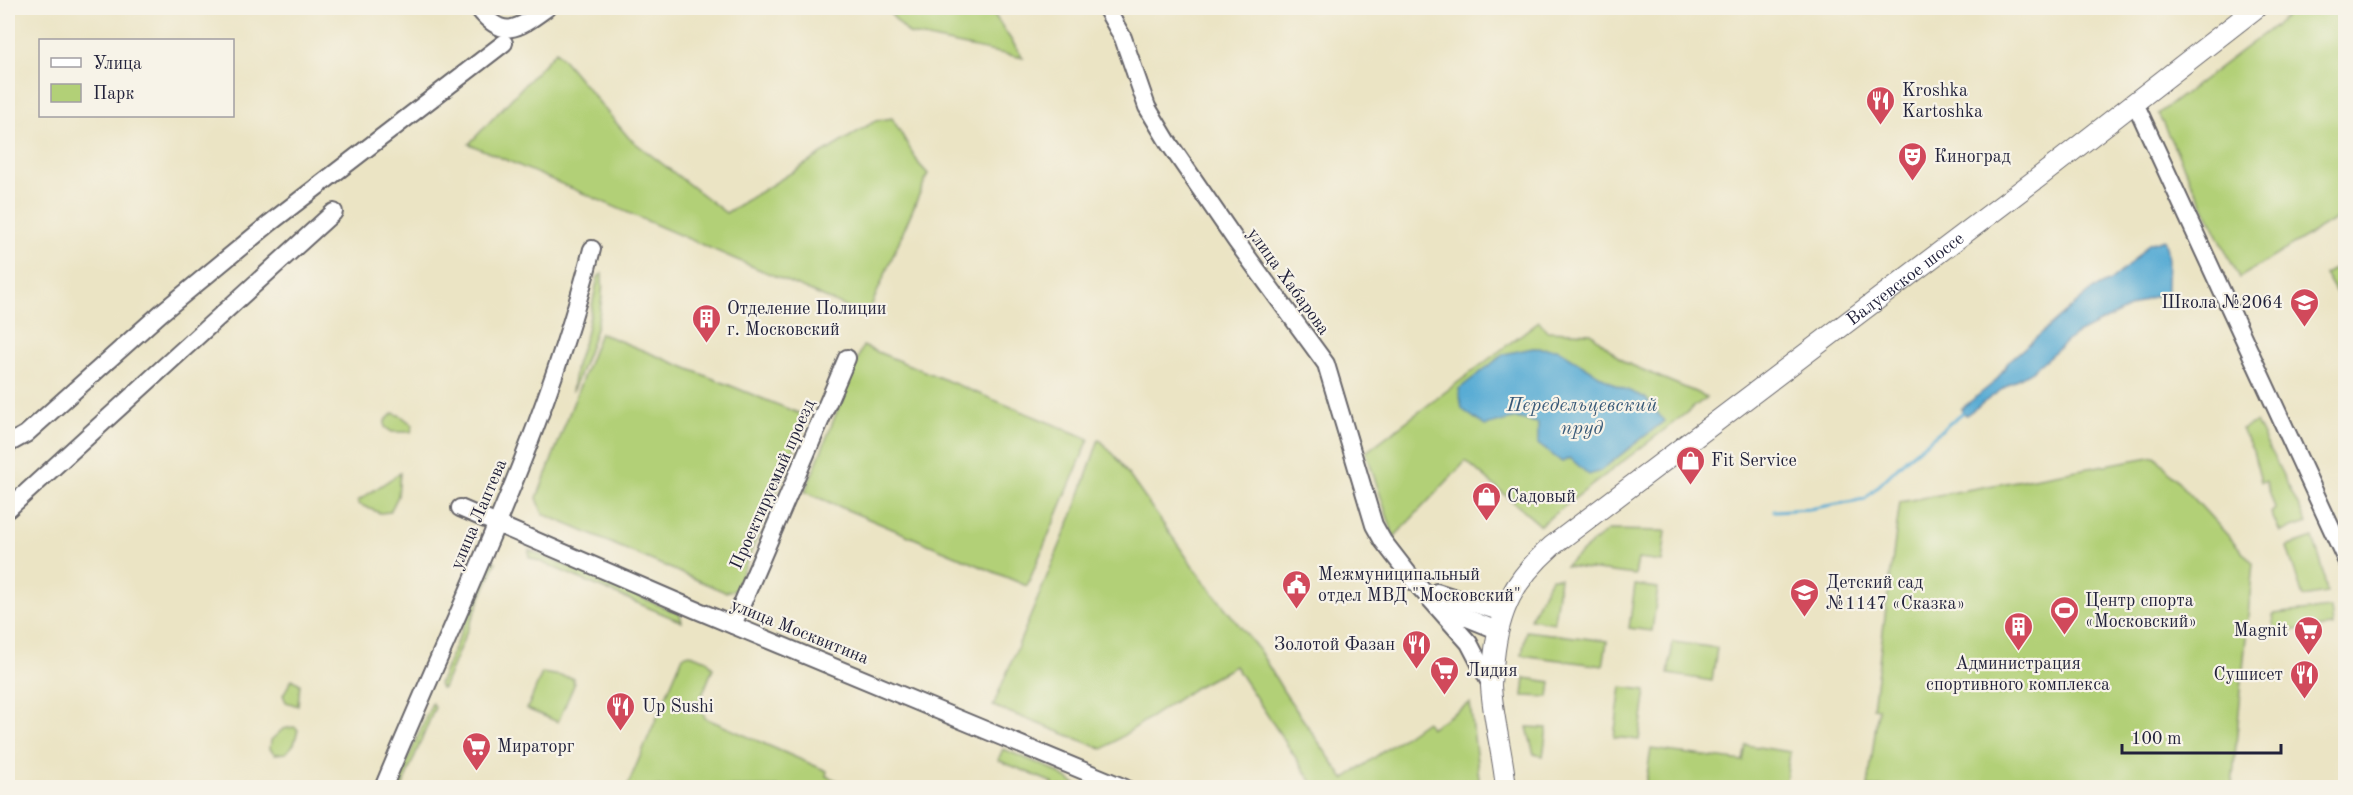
<svg xmlns="http://www.w3.org/2000/svg" width="2353" height="795" viewBox="0 0 2353 795" font-family="'Old Standard TT',serif">
<style>
.green{fill:#b2d077;stroke:#6a7959;stroke-width:1.5}
.water{fill:#58acd4;stroke:#3d6788;stroke-width:1.5}
.lines{fill:none;stroke-linecap:round;stroke-linejoin:round}
.stream{stroke:#58acd4;stroke-width:3}
.minor-casing{stroke:#68666b;stroke-width:20}
.major-casing{stroke:#68666b;stroke-width:22}
.minor{stroke:#fff;stroke-width:16}
.major{stroke:#fff;stroke-width:20}
.labels{text-anchor:middle;stroke-width:4.5;stroke-linejoin:round;paint-order:stroke}
.poi-label{font-size:18px;fill:#22223b;stroke:#f7f3e8;text-anchor:start}
.street-label{font-size:18px;fill:#22223b;stroke:#f7f3e8}
.water-label{font-size:20px;font-style:italic;fill:#385978;stroke:#f7f3e8}
</style>
<rect width="100%" height="100%" fill="#f7f3e8"/>
<filter id="ink" filterUnits="userSpaceOnUse"><feTurbulence type="fractalNoise" baseFrequency=".0167" numOctaves="2"/><feDisplacementMap in="SourceGraphic" scale="12" xChannelSelector="R" yChannelSelector="G"/><feConvolveMatrix kernelMatrix="1 2 1 2 8 2 1 2 1" color-interpolation-filters="sRGB"/></filter>
<filter id="wash" filterUnits="userSpaceOnUse"><feTurbulence type="fractalNoise" baseFrequency=".008" numOctaves="4" result="noise"/><feDisplacementMap in="SourceGraphic" scale="24" xChannelSelector="R" yChannelSelector="G"/><feGaussianBlur stdDeviation="1.35" result="paint"/><feColorMatrix in="noise" values="0 0 0 0 0 0 0 0 0 0 0 0 0 0 0 0 0 1.4 0 .05"/><feComposite in="paint" operator="in"/></filter>
<g filter="url(#wash)">
<rect width="100%" height="100%" fill="#ebe4c4"/>
<g class="green">
<path d="M885,8H990L1023,58L909,34Z"/>
<path d="M2298,8H2345V213L2239,278L2158,114Z"/>
<path d="M556,51L629,138L726,213L875,121L892,118L919,164L928,174L867,316L469,144Z"/>
<path d="M2345,262V307L2325,274Z"/>
<path d="M602,274C606,314 587,356 572,392L576,365L586,335L598,277Z"/>
<path d="M1539,321L1547,331L1591,333L1624,362L1707,397L1540,525L1466,461L1394,537L1366,452Z"/>
<path d="M600,333L808,417L735,590L725,592L543,514L537,498Z"/>
<path d="M863,346L1089,439L1027,586L805,492Z"/>
<path d="M393,413L401,416L413,425L411,432H392L385,427V421Z"/>
<path d="M2256,422L2307,523L2280,532L2271,513L2275,509L2266,481L2261,482L2253,451L2241,429Z"/>
<path d="M1099,439L1116,457L1202,579L1259,650L1284,692L1344,779L1426,721L1430,728L1470,703L1480,787H1315L1235,666L1196,687L1103,749L993,706L1075,509Z"/>
<path d="M2155,456L2253,563L2232,787H1868L1878,709L1873,708L1900,502Z"/>
<path d="M400,473L398,496L390,512L380,513L358,504V501Z"/>
<path d="M1608,530L1666,531L1662,562L1638,559L1635,575L1565,566Z"/>
<path d="M2313,538L2322,566L2327,593L2303,597L2287,547Z"/>
<path d="M529,550L680,614L682,622L529,557Z"/>
<path d="M491,560L496,562L443,688H441L439,684Z"/>
<path d="M1551,578H1560L1554,623L1530,619Z"/>
<path d="M1635,585L1658,588L1652,631L1629,628Z"/>
<path d="M2331,608L2333,626L2275,632L2273,614Z"/>
<path d="M1526,631L1607,641L1603,666L1522,655Z"/>
<path d="M1673,642L1717,648L1712,681L1668,674Z"/>
<path d="M690,654L707,660L713,668L699,703L705,718L827,771L826,776L853,787H627L683,656Z"/>
<path d="M542,673L573,678L574,685L558,722L527,709Z"/>
<path d="M1525,678L1551,682L1549,697L1523,696Z"/>
<path d="M292,679L300,684L298,706L286,702L283,695Z"/>
<path d="M1621,687L1646,690L1639,740L1614,737Z"/>
<path d="M432,703L435,707L402,787H396Z"/>
<path d="M294,727L298,730L294,744L286,753L275,754L270,749L271,740L283,729Z"/>
<path d="M1527,727L1547,728L1543,756L1534,754Z"/>
<path d="M1746,745L1790,752L1785,787H1645L1651,749L1743,761Z"/>
<path d="M1003,749L1052,769L1080,787H1051L1053,783L998,760Z"/>
</g>
<g class="water">
<path d="M2164,239C2171,259 2166,272 2167,293L2149,298L2073,336L2032,371L2011,383L1966,415L1961,409L1996,381L2009,361L2092,290L2110,281L2128,266L2149,244Z"/>
<path d="M1533,348L1557,349L1615,385L1646,398L1664,421L1600,471L1589,475L1570,458L1562,462L1538,444V423L1516,418L1485,426L1462,409L1459,389L1504,354Z"/>
</g>
<g class="lines">
<path class="stream" d="M1774,511L1809,509L1865,499L1906,459L1966,410"/>
</g>
</g>
<g filter="url(#ink)">
<g class="lines">
<defs>
<g id="minor">
<path d="M478,8C503,41 518,29 547,8"/>
<path d="M1106,8L1123,38L1147,107L1168,142L1236,241L1326,364L1374,525L1383,541L1414,581L1469,643L1491,685"/>
<path d="M2135,103L2346,560"/>
<path d="M8,444L26,434L161,313L270,223L504,43"/>
<path d="M460,508L694,609L1125,788"/>
<path d="M8,509L334,212"/>
<path d="M1437,592L1502,613"/>
<path d="M1442,602L1455,613L1497,630"/>
<path d="M733,625L847,358"/>
<path d="M383,788C457,610 545,436 592,249"/>
</g>
<g id="major">
<path id="s1" d="M1506,788C1503,754 1493,720 1491,686C1491,677 1493,667 1494,658C1499,609 1514,580 1552,546L2039,177L2256,8"/>
</g>
</defs>
<use href="#minor" class="minor-casing"/>
<use href="#major" class="major-casing"/>
<use href="#minor" class="minor"/>
<use href="#major" class="major"/>
</g>
</g>
<defs>
<symbol id="restaurant-pin" viewBox="-11 -11 22 30"><path d="M0 17L-7.5 6A9.5 9.5 0 1 1 7.5 6Z" fill="#d1495b" stroke="#f7f3e8"/><path d="M-5-6h1v4h1v-4h1v4h1v-4h1v5L-1.5 .5V6h-2V.5L-5-1ZM5-6V6H3V1.5H1.5Q1.5-4 5-6Z" fill="#fff"/></symbol>
<symbol id="theatre-pin" viewBox="-11 -11 22 30"><path d="M0 17L-7.5 6A9.5 9.5 0 1 1 7.5 6Z" fill="#d1495b" stroke="#f7f3e8"/><path d="M-5-5.5Q0-4 5-5.5V0Q5 5 0 6Q-5 5-5 0ZM-3.3-2.5H-1v1.5H-3.3ZM1-2.5H3.3v1.5H1ZM-2.8 1Q0 5.5 2.8 1Z" fill="#fff"/></symbol>
<symbol id="school-pin" viewBox="-11 -11 22 30"><path d="M0 17L-7.5 6A9.5 9.5 0 1 1 7.5 6Z" fill="#d1495b" stroke="#f7f3e8"/><path d="M0-5L7-2L0 1L-7-2ZM-4 1L0 2.5L4 1V4Q0 6-4 4Z" fill="#fff"/></symbol>
<symbol id="building-pin" viewBox="-11 -11 22 30"><path d="M0 17L-7.5 6A9.5 9.5 0 1 1 7.5 6Z" fill="#d1495b" stroke="#f7f3e8"/><path d="M-4-6H4V6H1V3H-1V6H-4ZM-2.5-4.3h1.7v1.8h-1.7ZM.8-4.3h1.7v1.8H.8ZM-2.5-1h1.7V.8h-1.7ZM.8-1h1.7V.8H.8Z" fill="#fff"/></symbol>
<symbol id="shop-pin" viewBox="-11 -11 22 30"><path d="M0 17L-7.5 6A9.5 9.5 0 1 1 7.5 6Z" fill="#d1495b" stroke="#f7f3e8"/><path d="M-5-2.5h2.3a2.7 3.5 0 0 1 5.4 0H5L5.5 6h-11ZM-1.5-2.5h3a1.5 2.3 0 0 0-3 0Z" fill="#fff"/></symbol>
<symbol id="civic-pin" viewBox="-11 -11 22 30"><path d="M0 17L-7.5 6A9.5 9.5 0 1 1 7.5 6Z" fill="#d1495b" stroke="#f7f3e8"/><path d="M-.6-6.5H3V-4.5H.6V-3L4-1V1h2V6H-6V1h2V-1L-.6-3ZM-1.2 2.5V6h2.4V2.5Z" fill="#fff"/></symbol>
<symbol id="stadium-pin" viewBox="-11 -11 22 30"><path d="M0 17L-7.5 6A9.5 9.5 0 1 1 7.5 6Z" fill="#d1495b" stroke="#f7f3e8"/><path d="M0-5a6.5 5 0 1 0 0 10a6.5 5 0 1 0 0-10ZM-3.5-1.8h7v3.6h-7Z" fill="#fff"/></symbol>
<symbol id="supermarket-pin" viewBox="-11 -11 22 30"><path d="M0 17L-7.5 6A9.5 9.5 0 1 1 7.5 6Z" fill="#d1495b" stroke="#f7f3e8"/><path d="M-6-5.5h2.5l.6 2H6L4.5 2H-2.5L-4.4-4H-6ZM-1.5 3.2a1.3 1.3 0 1 0 .1 0ZM3 3.2a1.3 1.3 0 1 0 .1 0Z" fill="#fff"/></symbol>
</defs>
<g fill-rule="evenodd">
<use href="#restaurant-pin" x="1864" y="84" width="33" height="45"/>
<use href="#theatre-pin" x="1896" y="140" width="33" height="45"/>
<use href="#school-pin" x="2288" y="286" width="33" height="45"/>
<use href="#building-pin" x="690" y="302" width="33" height="45"/>
<use href="#shop-pin" x="1674" y="444" width="33" height="45"/>
<use href="#shop-pin" x="1470" y="480" width="33" height="45"/>
<use href="#civic-pin" x="1280" y="568" width="33" height="45"/>
<use href="#school-pin" x="1788" y="576" width="33" height="45"/>
<use href="#stadium-pin" x="2048" y="594" width="33" height="45"/>
<use href="#building-pin" x="2002" y="610" width="33" height="45"/>
<use href="#supermarket-pin" x="2292" y="614" width="33" height="45"/>
<use href="#restaurant-pin" x="1400" y="628" width="33" height="45"/>
<use href="#supermarket-pin" x="1428" y="654" width="33" height="45"/>
<use href="#restaurant-pin" x="2288" y="658" width="33" height="45"/>
<use href="#restaurant-pin" x="604" y="690" width="33" height="45"/>
<use href="#supermarket-pin" x="460" y="730" width="33" height="45"/>
</g>
<g class="labels">
<g class="poi-label">
<text x="1902" y="96">Kroshka<tspan x="1902" dy="21">Kartoshka</tspan></text>
<text x="1934" y="162">Киноград</text>
<text x="2283" y="308" text-anchor="end">Школа №2064</text>
<text x="727" y="314">Отделение Полиции<tspan x="727" dy="21">г. Московский</tspan></text>
<text x="1711" y="466">Fit Service</text>
<text x="1507" y="502">Садовый</text>
<text x="1318" y="580">Межмуниципальный<tspan x="1318" dy="21">отдел МВД "Московский"</tspan></text>
<text x="1826" y="588">Детский сад<tspan x="1826" dy="21">№1147 «Сказка»</tspan></text>
<text x="2085" y="606">Центр спорта<tspan x="2085" dy="21">«Московский»</tspan></text>
<text x="2288" y="636" text-anchor="end">Magnit</text>
<text x="1395" y="650" text-anchor="end">Золотой Фазан</text>
<text x="2018" y="669" text-anchor="middle">Администрация<tspan x="2018" dy="21">спортивного комплекса</tspan></text>
<text x="1466" y="676">Лидия</text>
<text x="2283" y="680" text-anchor="end">Сушисет</text>
<text x="642" y="712">Up Sushi</text>
<text x="497" y="752">Мираторг</text>
</g>
<g class="street-label">
<text dy="6" stroke="none"><textPath href="#s1" startOffset="704">Валуевское шоссе</textPath></text>
<text transform="translate(1289 281) rotate(54)" y="6">улица Хабарова</text>
<text transform="translate(772 484) rotate(-66)" y="6">Проектируемый проезд</text>
<text transform="translate(478 514) rotate(-67)" y="6">улица Лаптева</text>
<text transform="translate(800 631) rotate(22)" y="6">улица Москвитина</text>
</g>
<g class="water-label">
<text x="1582" y="411">Передельцевский<tspan x="1582" dy="23">пруд</tspan></text>
</g>
</g>
<rect width="2353" height="795" fill="none" stroke="#f7f3e8" stroke-width="30"/>
<rect x="39" y="39" width="195" height="78" fill="#f7f3e8" stroke="#a29fa3" stroke-width="1.5"/>
<rect x="51" y="58" width="30" height="9" fill="#ffffff" stroke="#a29fa3" stroke-width="1.5"/>
<text x="93" y="69" font-size="18" fill="#22223b">Улица</text>
<rect x="51" y="84" width="30" height="18" fill="#b2d077" stroke="#a29fa3" stroke-width="1.5"/>
<text x="93" y="99" font-size="18" fill="#22223b">Парк</text>
<path d="M2122 744v9h159v-9" fill="none" stroke="#22223b" stroke-width="3"/>
<text x="2131" y="744" font-size="18" fill="#22223b" stroke="#f7f3e8" stroke-width="4.5" paint-order="stroke">100 m</text>
</svg>
